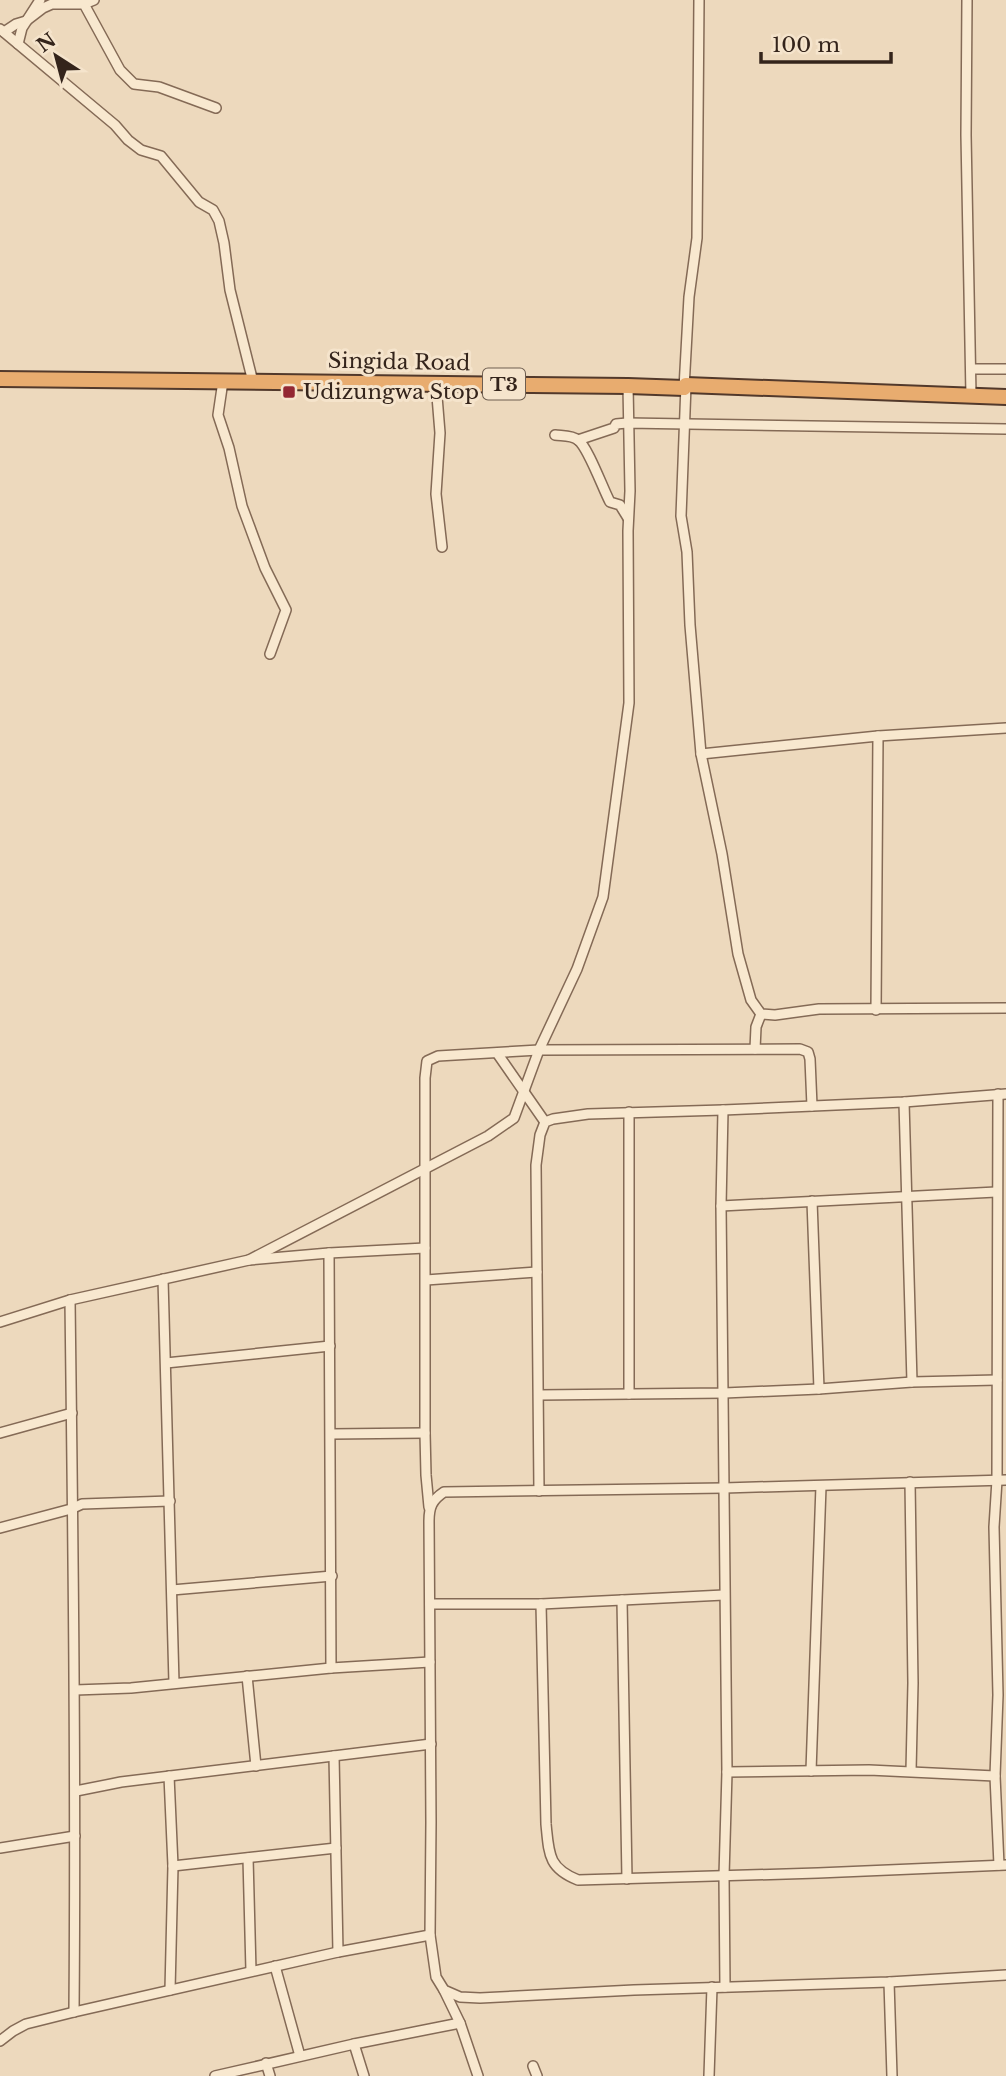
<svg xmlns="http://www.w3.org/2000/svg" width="1006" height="2076" viewBox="0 0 1006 2076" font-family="'Libre Baskerville',serif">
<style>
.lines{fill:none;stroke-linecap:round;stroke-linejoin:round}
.minor-casing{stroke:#846a56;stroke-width:12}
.trunk-casing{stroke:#52392b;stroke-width:18}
.minor{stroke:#f8e8cf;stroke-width:9}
.trunk{stroke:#e8ac6f;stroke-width:14}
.poi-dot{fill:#932733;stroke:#f5e4cc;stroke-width:2.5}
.labels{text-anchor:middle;stroke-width:6;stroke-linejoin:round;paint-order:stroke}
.shield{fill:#f5e4cc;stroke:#6e5e50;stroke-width:2}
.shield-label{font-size:19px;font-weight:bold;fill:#34241b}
.street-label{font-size:21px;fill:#34241b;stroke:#f5e4cc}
.poi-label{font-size:21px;fill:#34241b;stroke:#f5e4cc;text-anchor:start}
</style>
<rect width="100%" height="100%" fill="#edd9bd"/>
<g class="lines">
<defs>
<g id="minor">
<path d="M967,0L966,135L971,395"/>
<path d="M84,4L94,0"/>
<path d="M0,29L115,125L128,140L141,150L161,156L199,202L213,210L219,221L224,243L230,290L253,382"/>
<path d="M4,32L16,24L26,21L43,8L52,4H84L120,70L134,84L159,87L216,108"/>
<path d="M18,44L22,28L40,0"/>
<path d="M971,369H1006"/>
<path d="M223,381L218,415L229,448L242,506L265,568L286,610L270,654"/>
<path d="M436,384L440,433L436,494L442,547"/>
<path d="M686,385L681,516L687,552L690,625L701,754L722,854L738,954L751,1000L761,1014L775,1015L819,1009L1006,1008"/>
<path d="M684,388L689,297L697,238L699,0"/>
<path d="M555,435C562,436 572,435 578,440C588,447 603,489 610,502L620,505L628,518"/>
<path d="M578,440L614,428L616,424L627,423L1006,429"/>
<path d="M701,754L878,736L1006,728"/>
<path d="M876,1010L878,736"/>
<path d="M755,1049L756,1027L761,1014"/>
<path d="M497,1053L545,1122"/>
<path d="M998,1094L997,1480L994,1527L998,1695L995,1776L999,1865"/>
<path d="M904,1102L912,1382"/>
<path d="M723,1110L721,1206L727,1772L724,1876L725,1987"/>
<path d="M812,1201L819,1389"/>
<path d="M721,1206L996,1192"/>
<path d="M329,1253L331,1668"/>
<path d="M249,1260L488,1136L514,1118L539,1050L577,969L603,897L629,703L628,531L630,491L628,386"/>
<path d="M163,1279L174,1683"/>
<path d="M426,1280L537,1272"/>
<path d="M70,1300C73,1537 76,1774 74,2012"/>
<path d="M0,1322L70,1300L249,1260L329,1253L425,1248"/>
<path d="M166,1363L330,1346"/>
<path d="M629,1394V1112"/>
<path d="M539,1395L724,1393L819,1389L912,1382L997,1380"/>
<path d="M0,1433L72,1413"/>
<path d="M331,1434L425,1433"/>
<path d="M1006,1480L724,1488L444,1492C432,1500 429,1507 429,1521L431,1822L430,1935L436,1977L444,1990L460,1997L480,1998L634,1990L889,1982L1006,1975"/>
<path d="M910,1482L913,1683L911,1771"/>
<path d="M539,1491L536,1165L540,1135L545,1122L553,1119L588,1114L723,1110L904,1102L1006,1094"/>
<path d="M429,1507L426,1475L425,1433V1078L427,1061L438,1056L539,1050L800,1049L808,1052L810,1059L812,1106"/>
<path d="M0,1528L71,1509L82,1504L170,1501"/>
<path d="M172,1590L332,1576"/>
<path d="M622,1600L627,1879"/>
<path d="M430,1604H541L724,1595"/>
<path d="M541,1604L546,1824C549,1854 548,1868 578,1880L818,1873L1006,1865"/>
<path d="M247,1676L256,1766"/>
<path d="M75,1690L131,1688L331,1668L430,1662"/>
<path d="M334,1756L338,1952"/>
<path d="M811,1771L821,1486"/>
<path d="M727,1772L869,1770L995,1776"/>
<path d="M169,1776L173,1866L170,1990"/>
<path d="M76,1791L121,1782L431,1744"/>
<path d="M0,1848L75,1836"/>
<path d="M248,1858L251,1971"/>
<path d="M173,1866L336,1848"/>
<path d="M275,1966L300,2056"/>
<path d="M889,1982L892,2076"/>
<path d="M444,1990L460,2023L478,2076"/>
<path d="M0,2041L13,2031L26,2024L74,2012L338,1952L430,1935"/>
<path d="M354,2044L364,2076"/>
<path d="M266,2063L270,2076"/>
<path d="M533,2066L537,2076"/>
<path d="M215,2076L354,2044L460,2023"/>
<path d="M709,2076L712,1987"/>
</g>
<path id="trunk" d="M0,379L628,386L684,388L686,385L1006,397"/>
</defs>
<use href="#minor" class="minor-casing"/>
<use href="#trunk" class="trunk-casing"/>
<use href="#minor" class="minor"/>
<use href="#trunk" class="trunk"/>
</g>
<rect class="poi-dot" x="282" y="385" width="14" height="14" rx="3.5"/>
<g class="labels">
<rect class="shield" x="483" y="368.5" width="42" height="31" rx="5"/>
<g class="shield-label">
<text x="504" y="391">T3</text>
</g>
<g class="street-label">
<text transform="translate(399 362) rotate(1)" y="7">Singida Road</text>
</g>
<g class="poi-label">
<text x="303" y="399">Udizungwa Stop</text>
</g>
</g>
<g transform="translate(56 56) rotate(324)" stroke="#f5e4cc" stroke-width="5" paint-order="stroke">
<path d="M0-5L12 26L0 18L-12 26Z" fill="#34241b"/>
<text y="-10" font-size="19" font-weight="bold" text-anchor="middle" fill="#34241b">N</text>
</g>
<path d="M761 52v10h130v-10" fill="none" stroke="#34241b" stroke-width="3.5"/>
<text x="772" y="52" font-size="21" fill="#34241b" stroke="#f5e4cc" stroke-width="5" paint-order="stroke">100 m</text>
</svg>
